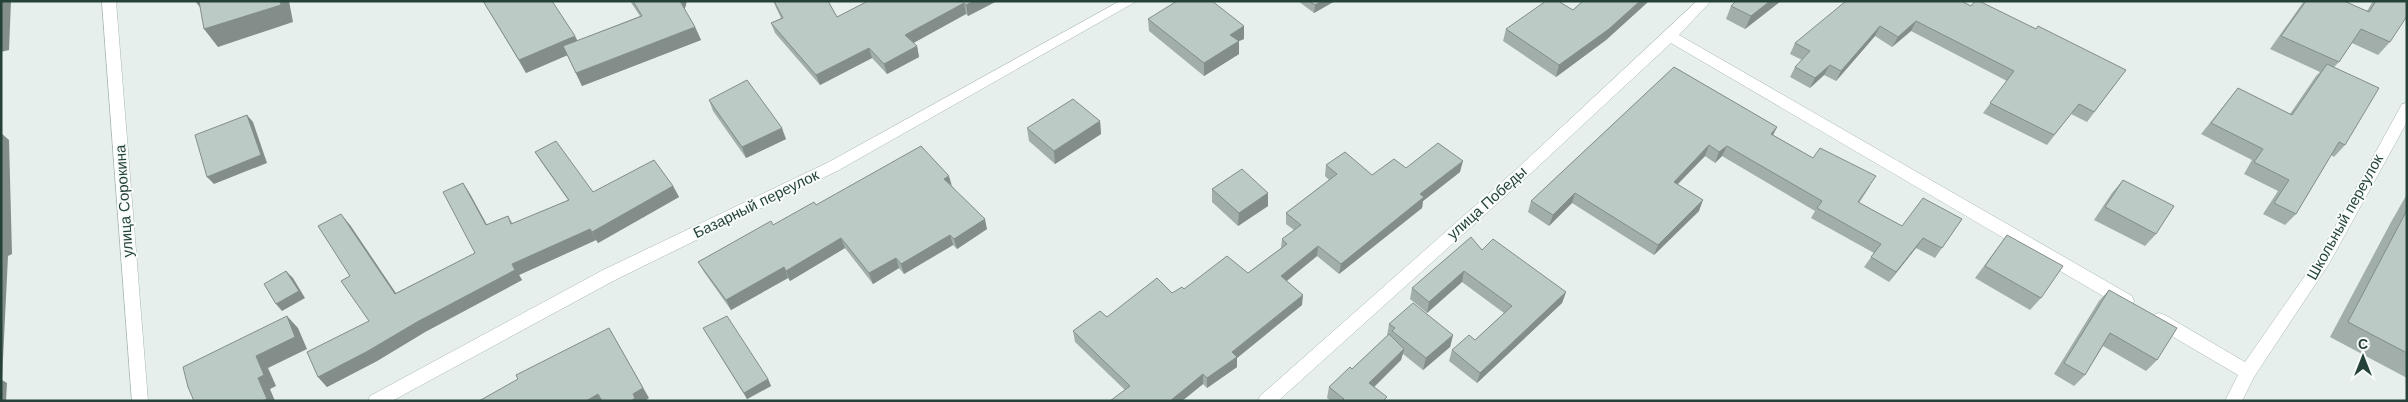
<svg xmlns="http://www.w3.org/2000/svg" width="2408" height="402" viewBox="0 0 2408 402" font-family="Helvetica,sans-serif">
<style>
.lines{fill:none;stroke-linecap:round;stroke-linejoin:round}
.minor-casing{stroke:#a8b8b2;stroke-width:1}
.minor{fill:#fff;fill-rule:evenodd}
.wall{fill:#a1aea9}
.shaded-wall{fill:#838d89}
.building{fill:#bbcac4;stroke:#838d89}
.labels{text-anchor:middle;stroke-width:4;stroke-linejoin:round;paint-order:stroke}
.street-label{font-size:15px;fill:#24423a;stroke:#f7fbf9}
</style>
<rect width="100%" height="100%" fill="#e6efeb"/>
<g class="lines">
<defs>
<g id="minor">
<path d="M102,1H116L148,401H132Z"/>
<path d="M1120,1H1137L839,170L615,280L392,401H368L370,396L603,270L829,162Z"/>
<path d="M1697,1H1711L1679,35L2132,296L2134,301L2132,306L2126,308L2120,306L1671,43L1530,174L1278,401H1258L1260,396L1520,166Z"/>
<path d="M2407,103V122L2330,262L2254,377L2242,401H2225L2238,375L2153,325L2151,320L2153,315L2159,313L2165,315L2245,362L2320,254L2402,104Z"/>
</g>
</defs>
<use href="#minor" class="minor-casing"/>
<use href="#minor" class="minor"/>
</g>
<g class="wall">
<path d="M483,1L577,41L640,16L630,1H687L684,9L695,27L701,40L582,86L567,55L526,73Z"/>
<path d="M773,1H828L837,17L868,1H997L968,16L966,14L913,43L917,46L919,57L887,74L872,58L820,85L775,33L771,23L781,18Z"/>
<path d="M1298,1H1335L1314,13Z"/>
<path d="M1583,1H1649L1606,40L1556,77L1503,41L1506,29L1573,10Z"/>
<path d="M1781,1L1745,29L1726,19L1731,6Z"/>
<path d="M2304,1H2344L2367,11L2373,1H2407L2390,42L2378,55L2352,43L2339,62L2334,67L2345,145L2334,157L2331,155L2296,214L2285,225L2263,214L2278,191L2244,174L2252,160L2201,134L2238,88L2290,114L2316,76L2320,72L2270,49Z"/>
<path d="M1971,6L2036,29L2126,70L2087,122L2071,114L2047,145L1983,113L2007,81L1911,31L1892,47L1875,36L1836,81L1824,75L1810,88L1790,77L1795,67L1802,60L1790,54L1795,43Z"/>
<path d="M1148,19L1244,39L1239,41V54L1204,76L1149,31Z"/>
<path d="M1674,67L1777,127L1773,135L1813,158L1870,186L1859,203L1902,226L1962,219L1935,258L1916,248L1889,282L1864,267L1874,253L1811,218L1815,211L1722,156L1715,163L1705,156L1677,185L1699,211L1654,255L1572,203L1549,226L1528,212L1531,201Z"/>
<path d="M709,100L786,139L746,158L713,111Z"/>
<path d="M1100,121L1101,134L1055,164L1029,141L1027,128Z"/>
<path d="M535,152L593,192L673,186L679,197L598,243L596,240L519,275L522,280L425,332L377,361L327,387L318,377L369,321L350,276V225L396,293L475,253L463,183L470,194L487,225L508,216L513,224L568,200L542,163Z"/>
<path d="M1326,165L1372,175L1406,168L1460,172L1423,201L1422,208L1339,274L1317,256L1287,281L1302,305L1237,358V367L1207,388L1203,384L1182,401H1110L1125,390L1075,342L1073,331L1107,317L1172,293L1184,289L1248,273L1281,248L1282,239L1294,230L1286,224V213L1329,180L1325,176Z"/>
<path d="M2123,180L2156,234L2145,246L2094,220L2112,193Z"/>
<path d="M952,186L987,229L957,249L953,245L904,274L899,268L873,284L845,248L790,281L788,278L731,310L704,272L698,262L816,205Z"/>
<path d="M1212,189L1268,193V206L1238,226L1212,202Z"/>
<path d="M2407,194V378L2330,337L2390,224Z"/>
<path d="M2007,235L2041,298L2030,310L1975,278Z"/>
<path d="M1482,250L1566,292L1562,303L1477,383L1449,361L1452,350L1475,340L1504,313L1462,282L1427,313L1410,299L1412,288Z"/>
<path d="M2109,290L2157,360L2146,371L2103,346L2085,375L2074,386L2054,374L2099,301Z"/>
<path d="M1389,324L1453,335L1450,347L1423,370L1403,354L1401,360L1374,387L1386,401H1331L1327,398L1329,387L1352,369L1387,336Z"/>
<path d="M703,328L768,379L771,386L747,399Z"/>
</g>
<g class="shaded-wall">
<path d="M1,1H11L9,50L1,52Z"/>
<path d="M195,1H202L206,15Z"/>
<path d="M280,1H289L293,22L218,47L204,29Z"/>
<path d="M679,1H687L684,12Z"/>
<path d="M974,1H997L968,16L966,5Z"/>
<path d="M1322,1H1335L1314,13L1315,5Z"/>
<path d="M1640,1H1649L1606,40L1556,77L1559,65Z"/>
<path d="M1770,1H1781L1745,29L1751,16Z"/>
<path d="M964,3L966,14L908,46L905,35Z"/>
<path d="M1916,21L1911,31L1892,47L1898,37Z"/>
<path d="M1244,26V39L1239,41V54L1204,76V63L1230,35Z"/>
<path d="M1880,26L1875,36L1836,81L1841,71Z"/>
<path d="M695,27L701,40L582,86L576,73Z"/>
<path d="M575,36L582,49L526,73L519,60Z"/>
<path d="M917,46L919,57L887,74L884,64Z"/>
<path d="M869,48L872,58L820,85L816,75Z"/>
<path d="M1830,65L1824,75L1810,88L1815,78Z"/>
<path d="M247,115L253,122L267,163L214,184L207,177Z"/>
<path d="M1100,121L1101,134L1055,164L1054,151Z"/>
<path d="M1777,127L1772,137L1771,134Z"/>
<path d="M782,128L786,139L746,158L742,147Z"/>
<path d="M1,133L9,140L12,254L8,256L2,380L7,383L6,401H1Z"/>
<path d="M1709,145L1705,156L1669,193L1674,182Z"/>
<path d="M1727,146L1722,156L1715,163L1719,152Z"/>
<path d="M1463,161L1460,172L1423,201L1422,208L1339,274L1341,264L1420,194Z"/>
<path d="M949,176L952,186L944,179Z"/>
<path d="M463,183L470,194L493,236L486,225Z"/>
<path d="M673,186L679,197L598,243L592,232Z"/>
<path d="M1268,193V206L1238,226L1239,213Z"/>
<path d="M1575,193L1572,203L1549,226L1553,215Z"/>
<path d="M1703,200L1699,211L1654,255L1658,245Z"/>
<path d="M341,214L350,225L403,304L395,294Z"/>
<path d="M985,219L987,229L957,249L954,239Z"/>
<path d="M590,229L596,240L519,275L522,280L425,332L377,361L327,387L318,377L512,264Z"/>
<path d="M950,235L953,245L904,274L901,264Z"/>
<path d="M841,238L845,248L790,281L786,271Z"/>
<path d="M1923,238L1916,248L1889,282L1896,272Z"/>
<path d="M1318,246L1317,256L1280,286L1281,276Z"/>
<path d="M896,258L899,268L873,284L869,273Z"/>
<path d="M784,267L788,278L731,310L726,300Z"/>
<path d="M286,271L293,278L305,298L282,311L276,304Z"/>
<path d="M1464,271L1462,282L1427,313L1429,302Z"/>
<path d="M1566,292L1562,303L1477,383L1480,373Z"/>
<path d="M1303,295L1302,305L1237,358V367L1207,388V378L1232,352Z"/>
<path d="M287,316L298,328L307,349L268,368L276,386L270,389L275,401H263L258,378L256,356Z"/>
<path d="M609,328L649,398L645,401H631L633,394Z"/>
<path d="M1453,335L1450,347L1423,370L1426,358Z"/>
<path d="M1404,349L1401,360L1367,394L1369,383Z"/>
<path d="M1203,374V384L1182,401H1170Z"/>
<path d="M768,379L771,386L747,399L744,393Z"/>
<path d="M598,394L603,401H586Z"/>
</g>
<g class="building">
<path d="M199,1H280L281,5L204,29Z"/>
<path d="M483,1H552L575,36L519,60Z"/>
<path d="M633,1H680L695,27L576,73L563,46L642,16Z"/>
<path d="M774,1H828L837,17L868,1H974L966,5L964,3L905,35L917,46L884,64L869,48L816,75L771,23L783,18Z"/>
<path d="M1177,1H1212L1244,26L1230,35L1239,41L1204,63L1148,19Z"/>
<path d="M1309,1H1322L1315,5Z"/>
<path d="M1546,1H1558L1573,10L1583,1H1640L1609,29L1559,65L1506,29Z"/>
<path d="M1736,1H1770L1751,16L1731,6Z"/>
<path d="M1846,1H1961L1971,6L1975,1H1979L2036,29L2038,26L2126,70L2094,112L2079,104L2054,135L1990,103L2014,71L1916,21L1898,37L1880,26L1841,71L1830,65L1815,78L1795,67L1810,51L1795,43Z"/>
<path d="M2306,1H2344L2369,12L2376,1H2407V16L2390,42L2361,29L2339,62L2281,36Z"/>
<path d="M2327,64L2379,88L2345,145L2339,142L2296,214L2274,203L2289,180L2254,162L2263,149L2211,123L2238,88L2292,115Z"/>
<path d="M1674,67L1777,127L1771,134L1813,158L1820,148L1876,176L1858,202L1902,226L1923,198L1962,219L1942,248L1923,238L1896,272L1871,257L1881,244L1817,208L1822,201L1727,146L1719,152L1709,145L1674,182L1703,200L1658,245L1575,193L1553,215L1531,201Z"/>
<path d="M747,80L782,128L742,147L709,100Z"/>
<path d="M1073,99L1100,121L1054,151L1027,128Z"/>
<path d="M247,115L261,155L207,177L195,135Z"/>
<path d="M556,141L593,192L654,160L673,186L592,232L590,229L512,264L515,270L417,322L368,351L318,377L307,352L369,321L341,281L350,276L318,226L341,214L395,294L475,253L443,192L463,183L486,225L508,216L511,224L569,200L535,152Z"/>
<path d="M1438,143L1463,161L1420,194L1424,197L1341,264L1318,246L1281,276L1303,295L1232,352L1237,357L1207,378L1203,374L1170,401H1110L1130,386L1073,331L1100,311L1107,317L1157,278L1172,293L1182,287L1184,289L1227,256L1248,273L1287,244L1282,239L1301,225L1286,213L1337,174L1326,165L1345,152L1372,175L1394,159L1406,168Z"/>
<path d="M921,146L949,176L944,179L985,219L954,239L950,235L901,264L896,258L869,273L841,238L786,271L784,267L726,300L698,262L771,221L773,225L814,202L816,205Z"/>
<path d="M1242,169L1268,193L1239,213L1212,189Z"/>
<path d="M2123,180L2174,206L2156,234L2105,207Z"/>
<path d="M2407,210V353L2348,322Z"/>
<path d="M2007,235L2063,266L2041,298L1985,266Z"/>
<path d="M1471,237L1482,250L1493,239L1566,292L1480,373L1452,350L1469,335L1475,340L1512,306L1464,271L1429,302L1412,288Z"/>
<path d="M286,271L299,291L276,304L264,284Z"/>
<path d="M2109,290L2177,328L2157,360L2110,333L2085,375L2064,363Z"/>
<path d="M1413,303L1453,335L1426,358L1392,331L1395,328L1389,324Z"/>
<path d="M287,316L295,337L256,356L264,375L258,378L267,399L263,401H194L188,387L183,367Z"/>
<path d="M727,316L768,379L744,393L703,328Z"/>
<path d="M609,328L643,388L633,394L635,398L631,401H602L598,394L586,401H479L518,379L516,375Z"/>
<path d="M1389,334L1404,349L1369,383L1387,397L1383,401H1342L1344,399L1329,387L1350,367L1352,369Z"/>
</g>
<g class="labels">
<g class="street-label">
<text transform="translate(124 201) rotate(-94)" y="5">улица Сорокина</text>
<text transform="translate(1487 203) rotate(-42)" y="5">улица Победы</text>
<text transform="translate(756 204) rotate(-26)" y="5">Базарный переулок</text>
<text transform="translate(2345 217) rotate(-61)" y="5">Школьный переулок</text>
</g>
</g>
<rect width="2408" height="402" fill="none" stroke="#24423a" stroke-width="5"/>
<g transform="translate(2363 357)" stroke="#f7fbf9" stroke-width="4" paint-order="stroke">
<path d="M0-4L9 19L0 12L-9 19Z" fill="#24423a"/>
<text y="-8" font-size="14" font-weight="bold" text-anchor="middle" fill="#24423a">С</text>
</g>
</svg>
